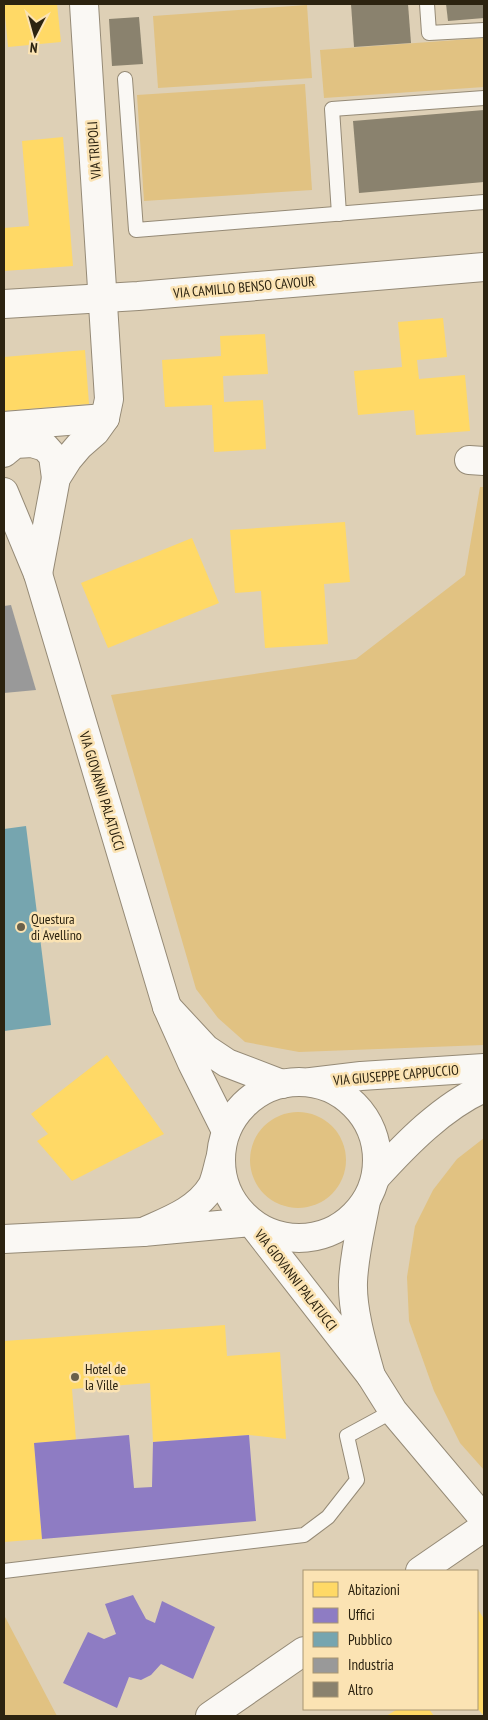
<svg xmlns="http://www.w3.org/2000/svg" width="488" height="1720" viewBox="0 0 488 1720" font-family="'PT Sans Narrow',sans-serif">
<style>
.green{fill:#e1c282}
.homes{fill:#ffd966}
.offices{fill:#8e7cc3}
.public{fill:#76a5af}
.industry{fill:#999}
.building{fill:#8a826e}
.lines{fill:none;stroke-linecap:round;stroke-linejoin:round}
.lane-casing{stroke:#958a76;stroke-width:16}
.street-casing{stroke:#958a76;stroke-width:30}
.secondary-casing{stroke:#958a76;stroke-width:30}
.lane{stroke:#faf8f4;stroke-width:14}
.street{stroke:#faf8f4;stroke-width:28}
.secondary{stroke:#faf8f4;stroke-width:28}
.poi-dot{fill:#6a604a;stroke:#fbe3b3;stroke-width:2}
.labels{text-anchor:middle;stroke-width:5;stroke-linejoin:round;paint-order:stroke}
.street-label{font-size:14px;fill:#2c2310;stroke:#fbe3b3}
.poi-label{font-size:14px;fill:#2c2310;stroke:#fbe3b3;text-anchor:start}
</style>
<rect width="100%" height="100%" fill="#ded0b6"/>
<g class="green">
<path d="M307,5L312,78L158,88L153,16Z"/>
<path d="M484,38V87L324,98L320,50Z"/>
<path d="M305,84L312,190L144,201L137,95Z"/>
<path d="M480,487H484V1045L299,1052L245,1042L218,1018L196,989L111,695L356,659L465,575Z"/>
<circle cx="298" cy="1160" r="48"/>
<path d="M484,1138V1470L460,1443L434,1391L409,1321L407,1277L415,1226L433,1190L457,1159Z"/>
<path d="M4,1615L57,1716H4Z"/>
</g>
<g class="homes">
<path d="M4,4H57L61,42L8,47Z"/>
<path d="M63,137L73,266L4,271V228L29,226L22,141Z"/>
<path d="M443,318L447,357L417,360L419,379L465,375L470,431L416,435L414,410L358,415L354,371L402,367L398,322Z"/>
<path d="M265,334L268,374L223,376L224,402L263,400L266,449L214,452L212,405L165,407L162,360L221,356L220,336Z"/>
<path d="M85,350L89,404L4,411V357Z"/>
<path d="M345,522L350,582L324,584L328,644L265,648L261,591L235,593L230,530Z"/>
<path d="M192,538L219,603L108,648L81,583Z"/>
<path d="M107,1055L164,1134L72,1181L37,1141L48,1134L31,1114Z"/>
<path d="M225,1325L227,1356L280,1352L286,1439L249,1435L153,1442L150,1383L72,1389L76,1440L34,1443L42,1539L4,1542V1341Z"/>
<path d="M477,1608L484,1619V1716L477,1708Z"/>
<path d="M398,1709H429L434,1716H386Z"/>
</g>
<g class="offices">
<path d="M129,1435L134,1488L152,1487L153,1442L249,1435L256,1521L42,1539L34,1443Z"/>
<path d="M133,1595L146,1619L155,1623L162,1601L215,1627L193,1679L161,1664L151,1675L141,1680L129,1677L117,1708L63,1683L88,1632L104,1639L116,1634L105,1604Z"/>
</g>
<path class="public" d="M26,826L51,1025L4,1031V829Z"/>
<path class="industry" d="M11,605L36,690L4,693V606Z"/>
<g class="building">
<path d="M351,4H408L411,43L354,47Z"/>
<path d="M446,4H484V18L448,21Z"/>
<path d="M139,17L143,64L112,66L109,19Z"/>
<path d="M484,110V182L359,193L353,121Z"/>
</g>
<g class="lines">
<defs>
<g id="lane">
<path d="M427,4L429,33L484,30"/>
<path d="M125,79L136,230L484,202"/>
<path d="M339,214L332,109L484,98"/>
<path d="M4,1571L304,1535L328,1517L357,1480L347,1436L393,1411"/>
</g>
<g id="street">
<path d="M4,426L105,418"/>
<path d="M4,453L15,444L32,443L45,447L53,456L56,478"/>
<path d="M469,460L484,461"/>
<path d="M4,492L38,574L167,1007"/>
<path d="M38,574L56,478L68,459L79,446L95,432L105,418L109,399L84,4"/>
<path d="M311,1082L361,1076L484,1068"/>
<circle cx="299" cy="1160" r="78"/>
<path d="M226,1131L192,1063L167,1007L206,1049L227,1063L282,1084"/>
<path d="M221,1156C218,1165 216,1178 212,1186C197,1211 167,1221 143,1232L251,1222L371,1376C363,1347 352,1311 353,1282C354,1255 361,1228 366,1201"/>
<path d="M376,1177C406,1144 443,1106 484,1088"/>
<path d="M4,1239L143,1232"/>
<path d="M371,1376L393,1411L484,1519"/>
<path d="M420,1571L484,1527"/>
<path d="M210,1716L304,1651"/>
</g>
<path id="secondary" d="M4,304L138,296L484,267"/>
</defs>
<use href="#lane" class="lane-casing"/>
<use href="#street" class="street-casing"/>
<use href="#secondary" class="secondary-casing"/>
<use href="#lane" class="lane"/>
<use href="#street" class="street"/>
<use href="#secondary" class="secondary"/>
</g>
<g class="poi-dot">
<circle cx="21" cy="927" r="5"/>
<circle cx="75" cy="1377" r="5"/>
</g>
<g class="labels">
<g class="street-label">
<text transform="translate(94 150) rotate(-94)" y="5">VIA TRIPOLI</text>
<text transform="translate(244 287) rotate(-5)" y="5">VIA CAMILLO BENSO CAVOUR</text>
<text transform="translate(102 791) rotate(73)" y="5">VIA GIOVANNI PALATUCCI</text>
<text transform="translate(396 1075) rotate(-5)" y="5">VIA GIUSEPPE CAPPUCCIO</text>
<text transform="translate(296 1280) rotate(52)" y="5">VIA GIOVANNI PALATUCCI</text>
</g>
<g class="poi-label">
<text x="31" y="924">Questura<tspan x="31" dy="16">di Avellino</tspan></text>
<text x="85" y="1374">Hotel de<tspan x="85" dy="16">la Ville</tspan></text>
</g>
</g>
<rect width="488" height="1720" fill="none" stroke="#2c2310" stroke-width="10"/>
<rect x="303" y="1570" width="175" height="140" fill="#fbe3b3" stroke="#a89672"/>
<rect x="313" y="1582" width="25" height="15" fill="#ffd966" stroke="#a89672"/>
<text x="348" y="1595" font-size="15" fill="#2c2310">Abitazioni</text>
<rect x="313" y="1608" width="25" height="15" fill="#8e7cc3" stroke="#a89672"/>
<text x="348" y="1620" font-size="15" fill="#2c2310">Uffici</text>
<rect x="313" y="1632" width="25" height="15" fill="#76a5af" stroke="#a89672"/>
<text x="348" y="1645" font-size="15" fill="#2c2310">Pubblico</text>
<rect x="313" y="1658" width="25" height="15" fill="#999999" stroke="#a89672"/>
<text x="348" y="1670" font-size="15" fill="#2c2310">Industria</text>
<rect x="313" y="1682" width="25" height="15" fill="#8a826e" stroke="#a89672"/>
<text x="348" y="1695" font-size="15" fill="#2c2310">Altro</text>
<g transform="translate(35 35) rotate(186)" stroke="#fbe3b3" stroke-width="4" paint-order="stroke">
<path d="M0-4L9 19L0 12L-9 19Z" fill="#2c2310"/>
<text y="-8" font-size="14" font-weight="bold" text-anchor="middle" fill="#2c2310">N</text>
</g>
</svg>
